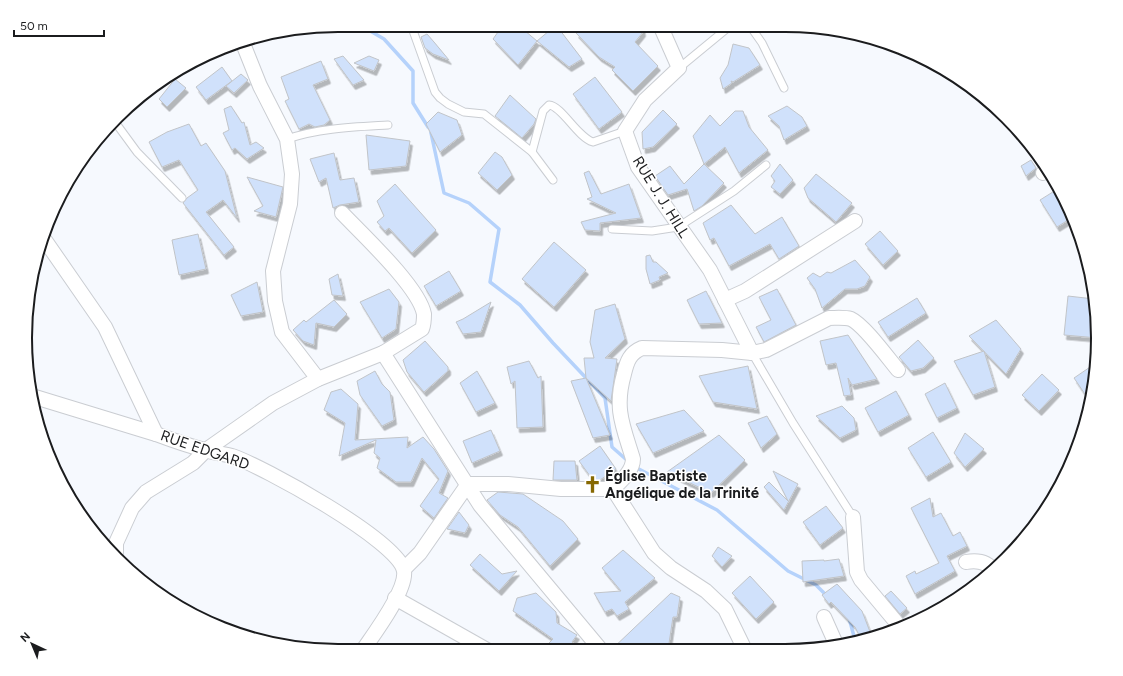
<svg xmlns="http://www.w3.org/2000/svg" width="1123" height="676" viewBox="0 0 1123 676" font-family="Figtree,sans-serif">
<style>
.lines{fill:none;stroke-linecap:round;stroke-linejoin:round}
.stream{stroke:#b5d2fb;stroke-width:3.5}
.building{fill:#d0e1fb;stroke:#c1c4c8;filter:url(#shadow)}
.lane-casing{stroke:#cacdd2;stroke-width:9}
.street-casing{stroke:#cacdd2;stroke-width:16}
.lane{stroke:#fff;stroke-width:7}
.street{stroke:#fff;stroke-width:14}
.labels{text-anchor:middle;stroke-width:3;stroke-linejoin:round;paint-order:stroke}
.street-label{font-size:15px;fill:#1b1c1e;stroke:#fff}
.poi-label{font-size:15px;font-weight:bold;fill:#1b1c1e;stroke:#fff;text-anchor:start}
.rim{fill:none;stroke:#1b1c1e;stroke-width:2}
</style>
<defs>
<filter id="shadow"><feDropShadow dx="2.5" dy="4.5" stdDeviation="0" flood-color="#0004"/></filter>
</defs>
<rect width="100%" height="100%" fill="#f6f9fe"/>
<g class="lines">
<g class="stream">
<path d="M360,25L384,39L413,71V103L428,127"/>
<path d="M431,133L444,193L469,203L499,229L490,282L520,305L553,343L605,398L612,447L629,462"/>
<path d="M635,467L717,510L788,571L816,585L828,597"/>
<path d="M849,618L855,640"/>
</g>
</g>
<g class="building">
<path d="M503,25H518L537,41L518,65L493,39Z"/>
<path d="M556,25L582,59L569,67L537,41Z"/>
<path d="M586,25H599L602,32L610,25H642L643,32L635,42L658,66L633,91L612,70L615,67L599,57L576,33L586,28Z"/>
<path d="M427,34L434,42L449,60L433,54L425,48L421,37Z"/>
<path d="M733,44L749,48L760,65L733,82L731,81L732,83L723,89L720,78L728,65Z"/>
<path d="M343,56L364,80L353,85L334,59Z"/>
<path d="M369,56L379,60L374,71L354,63Z"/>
<path d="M321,61L328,79L313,85L330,120L324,125L315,127L309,124L299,129L285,101L289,99L281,77Z"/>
<path d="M222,67L232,81L206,100L196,87Z"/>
<path d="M241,74L248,80L234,93L226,86Z"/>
<path d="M595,77L622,112L599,129L573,94Z"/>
<path d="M175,79L186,88L167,107L159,99Z"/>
<path d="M510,95L536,119L534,124L522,138L495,116Z"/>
<path d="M231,106L242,123L244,122L250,145L256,142L264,148L247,159L235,148L232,150L223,133L229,130L224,109Z"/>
<path d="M787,106L802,117L807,126L784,140L779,126L768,116Z"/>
<path d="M663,110L677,124L653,147L643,149L642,132Z"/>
<path d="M735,111H743L749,127L768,150L739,173L725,147L704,164L693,136L710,115L720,126Z"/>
<path d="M438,112L457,120L462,135L440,152L426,124Z"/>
<path d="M189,124L201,146L206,143L225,171L237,218L223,200L206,212L234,247L224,255L183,203L187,198L198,190L179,160L162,167L149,142L167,132Z"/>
<path d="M366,135L410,141L406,166L369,170Z"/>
<path d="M495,152L502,157L512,175L497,190L478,173Z"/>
<path d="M334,153L340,180L354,178L359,202L340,205L333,208L326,178L319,182L310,159Z"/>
<path d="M1031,160L1036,168L1026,176L1021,166Z"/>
<path d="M704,164L724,183L702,206L694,211L687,189L668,195L655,176L670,166L684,184Z"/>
<path d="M780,164L793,180L780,194L771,187L775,181L771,176Z"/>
<path d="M589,171L601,194L629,184L641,218L600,223V231L585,230L581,222L616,213L587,199L592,197L584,173Z"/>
<path d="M816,174L852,203L836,222L808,198L804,188Z"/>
<path d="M247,177L283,187L276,217L254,211L263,206Z"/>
<path d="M395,184L436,230L412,253L389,228L385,231L377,222L384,216L377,201Z"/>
<path d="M1056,190L1073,217L1057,227L1040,200Z"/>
<path d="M731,205L755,234L782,217L799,246L779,259L770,244L729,266L714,238L710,240L703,223Z"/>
<path d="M880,231L898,251L883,265L865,244Z"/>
<path d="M198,234L206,269L179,275L172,240Z"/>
<path d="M554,242L586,270L554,307L522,279Z"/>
<path d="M650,255L653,262H656L668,273L659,277L660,280L650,284L646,269V256Z"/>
<path d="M855,260L870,277L865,286L857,289H845L822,308L815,289L807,278L813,273L820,277L827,272L831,273Z"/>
<path d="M449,271L461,291L436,306L424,286Z"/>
<path d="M338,274L343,296L332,295L329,279Z"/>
<path d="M257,282L263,312L241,316L231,295Z"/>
<path d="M389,289L399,302L396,329L382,338L360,302Z"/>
<path d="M777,289L796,325L764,342L756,327L771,320L759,297Z"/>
<path d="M706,291L722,323L699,324L687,300Z"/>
<path d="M1068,296L1094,299L1098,338L1064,335Z"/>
<path d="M917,298L926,313L888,337L878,322Z"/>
<path d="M334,300L347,314L334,327L316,323L314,345L303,341L293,330L304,320L306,322Z"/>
<path d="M491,302L481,332L463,334L456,322L463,319Z"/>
<path d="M615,304L625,339L605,358L617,359L611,401L586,378L584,358H594L590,342L595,310Z"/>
<path d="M996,320L1021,349L1006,374L969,336Z"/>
<path d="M848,335L877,379L852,385L848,378L851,395L844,396L836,363L826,365L820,341Z"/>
<path d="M918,340L934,358L923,368L911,371L899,357Z"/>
<path d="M425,341L448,367V371L424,392L407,372L403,360Z"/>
<path d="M984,351L995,387L973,395L954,361Z"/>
<path d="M529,361L538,378L541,376L543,427L517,428L515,381L511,384L507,367Z"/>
<path d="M1096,363L1092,399L1091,403L1074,378Z"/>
<path d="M748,366L757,409L713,402L699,376Z"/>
<path d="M375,371L382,384L390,392L394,420L382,426L360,395L357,381Z"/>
<path d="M477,371L495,403L476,412L460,383Z"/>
<path d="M1042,374L1059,390L1039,411L1022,395Z"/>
<path d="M586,378L610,435L593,438L571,381Z"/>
<path d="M945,383L957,408L937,418L925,394Z"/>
<path d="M341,389L358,404L355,440L408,437L407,448L423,437L434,449L448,471L439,493L448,498L434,518L420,506L439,479L422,458L411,482H396L377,468L380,458L374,453L376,440L339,456L345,423L324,410L331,392Z"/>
<path d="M896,391L909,415L878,432L865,408Z"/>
<path d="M842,406L854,418L856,430L840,438L816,416Z"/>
<path d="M684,410L704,431L653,453L636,424Z"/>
<path d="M767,416L777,434L761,448L748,423Z"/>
<path d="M491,430L500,451L472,463L463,441Z"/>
<path d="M933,432L951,462L926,477L908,448Z"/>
<path d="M965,433L984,449L965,467L954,453Z"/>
<path d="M719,435L745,460L711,493L667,472Z"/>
<path d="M600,446L616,469L600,480H593L579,461Z"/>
<path d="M554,461H575L577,480H553Z"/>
<path d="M773,471L798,484L784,510L764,487L769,482L788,501Z"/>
<path d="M498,492L523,494L563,521L578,539L550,566L518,527L500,515L487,500Z"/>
<path d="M930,498L933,517L941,513L953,536L960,532L967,546L947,556L955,571L915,594L906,576L915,571L916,574L939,563L911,508Z"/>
<path d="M826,506L843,528L820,545L803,522Z"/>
<path d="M459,512L469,525L465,533L447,529Z"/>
<path d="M718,547L732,556L722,567L712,556Z"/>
<path d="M623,550L655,578L625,602L629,609L617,616L612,609L605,612L594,593L621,591L602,568Z"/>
<path d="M480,554L502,574L517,571L499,591L470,565Z"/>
<path d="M839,559L844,576L803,582L802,561L824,560V561Z"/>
<path d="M750,576L774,602L756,619L732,593Z"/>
<path d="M837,584L862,611L872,637L861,639L855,627L831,602L829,604L822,595Z"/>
<path d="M891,591L907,608L900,614L885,596Z"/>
<path d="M536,593L556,612L557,623L577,635L572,642L581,650H555L549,643L553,639L513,611L517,598Z"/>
<path d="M671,593L680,597L677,617H673L668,650H611Z"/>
</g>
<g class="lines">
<defs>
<g id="lane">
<path d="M411,25L435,92L440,98L448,104L464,112L484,114L532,152L543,111L549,105C562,106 577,137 593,142L625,131"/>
<path d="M750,26L762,43L784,88"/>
<path d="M679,68L730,26"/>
<path d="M115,122L137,152L182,198"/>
<path d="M287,139C319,128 354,127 388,125"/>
<path d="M532,152L553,180"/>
<path d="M612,229L652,231L678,227L734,191L766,165"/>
<path d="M752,353L793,423L853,517"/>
</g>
<g id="street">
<path d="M660,25L679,68L645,100L625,131L638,167L710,270L752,353"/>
<path d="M242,41L260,86L287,139L292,174L290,204L273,271L275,301L282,332L318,379"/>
<path d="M1043,173L1048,170"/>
<path d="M42,236L105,327L156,434C172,440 189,446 205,450C214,453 223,454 232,456C262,466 399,541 404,571C407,590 374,634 363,650"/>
<path d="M725,300L745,291L855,221"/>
<path d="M383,353L480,505L601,650"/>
<path d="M35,397L156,434"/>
<path d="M853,517L857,572L861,580L901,628"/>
<path d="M116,553V543L132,508L146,492L193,463L206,450L273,403L318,379L383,353L422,329C424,324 424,319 424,314C419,287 362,234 342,213"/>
<path d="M966,562C977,560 987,561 994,571"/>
<path d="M404,569L420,553L468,484H508L561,489H613"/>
<path d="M395,598L487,650"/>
<path d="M824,617L836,644"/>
<path d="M745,650L725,609L706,591L671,568L654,553L613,489C621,481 633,471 633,459C623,426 614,409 624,374C627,361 630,353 642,348L722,350L752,353L766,350L829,318C836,318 844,317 851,319C864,325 888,358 898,370"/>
</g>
</defs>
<use href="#lane" class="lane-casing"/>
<use href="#street" class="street-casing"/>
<use href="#lane" class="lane"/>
<use href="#street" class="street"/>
</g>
<defs>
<symbol id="church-bare" viewBox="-9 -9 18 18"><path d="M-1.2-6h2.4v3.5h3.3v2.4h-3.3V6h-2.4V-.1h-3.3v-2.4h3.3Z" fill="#866802" stroke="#fff" stroke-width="2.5" paint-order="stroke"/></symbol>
</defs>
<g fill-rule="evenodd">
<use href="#church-bare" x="580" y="472" width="25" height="25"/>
</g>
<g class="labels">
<g class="street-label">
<text transform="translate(661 197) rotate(58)" y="5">RUE J. J. HILL</text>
<text transform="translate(205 450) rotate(19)" y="5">RUE EDGARD</text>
</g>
<g class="poi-label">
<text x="605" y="481">Église Baptiste<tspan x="605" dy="17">Angélique de la Trinité</tspan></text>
</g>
</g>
<path d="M0 0H1123V676H0ZM338 32H785A306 306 0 0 1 1091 338V338A306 306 0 0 1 785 644H338A306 306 0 0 1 32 338V338A306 306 0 0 1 338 32Z" fill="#fff" fill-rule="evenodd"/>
<path class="rim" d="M338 32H785A306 306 0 0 1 1091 338V338A306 306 0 0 1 785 644H338A306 306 0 0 1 32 338V338A306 306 0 0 1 338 32Z"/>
<g transform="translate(32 644) rotate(316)" stroke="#ffffff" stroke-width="3" paint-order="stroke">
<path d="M0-3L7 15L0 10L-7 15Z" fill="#1b1c1e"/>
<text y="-6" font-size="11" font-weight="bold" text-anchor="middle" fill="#1b1c1e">N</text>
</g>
<path d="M14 30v6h90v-6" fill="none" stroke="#1b1c1e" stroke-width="2"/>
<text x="20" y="30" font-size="12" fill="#1b1c1e" stroke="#ffffff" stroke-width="3" paint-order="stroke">50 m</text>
</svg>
